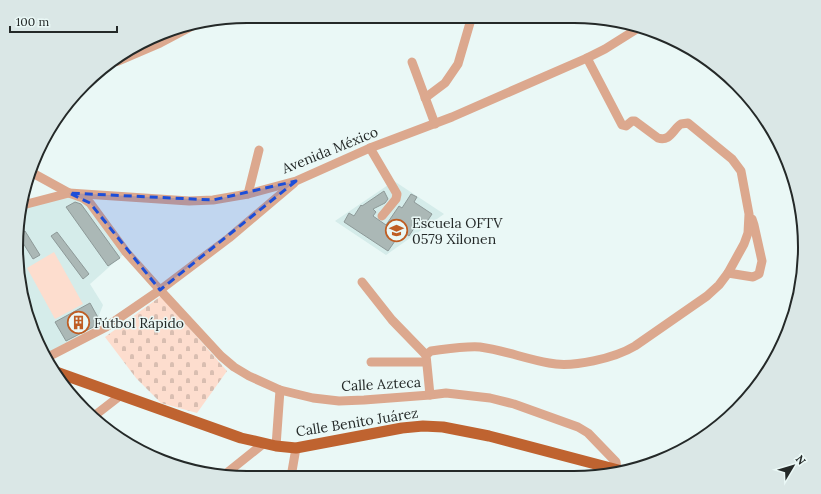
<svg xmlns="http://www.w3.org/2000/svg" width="821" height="494" viewBox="0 0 821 494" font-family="Lora,serif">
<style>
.built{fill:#d5ecea}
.cemetery{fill:url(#cemetery-stones)}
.pitch{fill:#fdddce}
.building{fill:#abb8b6;stroke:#8d9998}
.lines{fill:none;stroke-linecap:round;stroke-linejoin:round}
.minor{stroke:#dca88e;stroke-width:9}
.major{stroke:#bf6330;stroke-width:11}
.marked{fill:#1d4ed8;fill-opacity:0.2;stroke:#1d4ed8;stroke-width:3;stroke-dasharray:8 5;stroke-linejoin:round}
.labels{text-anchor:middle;stroke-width:3;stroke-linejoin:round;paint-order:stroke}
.street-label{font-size:14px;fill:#242928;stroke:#eaf8f6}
.poi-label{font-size:14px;fill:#242928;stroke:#eaf8f6;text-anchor:start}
.rim{fill:none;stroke:#242928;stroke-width:2}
</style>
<defs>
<pattern id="cemetery-stones" width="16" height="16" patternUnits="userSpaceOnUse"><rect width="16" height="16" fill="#fdddce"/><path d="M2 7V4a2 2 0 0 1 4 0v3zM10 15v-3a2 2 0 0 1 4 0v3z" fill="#d9beb1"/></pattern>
</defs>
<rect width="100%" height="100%" fill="#eaf8f6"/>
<g class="built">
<path d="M394,181L444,214L386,255L335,221Z"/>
<path d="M75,197L83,198L126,252L90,284L103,305L99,315L103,323L49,352L28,321L16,247L22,210L35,205L52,200Z"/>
</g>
<path class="cemetery" d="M161,296L227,371L197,413L161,403L136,378L105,337Z"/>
<path class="pitch" d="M54,252L83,304L55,319L27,268Z"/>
<g class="building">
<path d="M384,191L388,199L385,203L373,209L376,212L373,216L386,225L399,206L402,208L411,194L417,197L414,202L432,214L426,223L420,219L409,236L402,231L388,251L344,222L349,213L354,216L361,205L362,206Z"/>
<path d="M75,202L81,204L120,258L108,266L66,207Z"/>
<path d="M25,231L40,255L33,259L18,235Z"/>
<path d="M57,232L89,274L83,279L51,236Z"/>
<path d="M90,303L101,323L66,341L55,322Z"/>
</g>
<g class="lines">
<g class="minor">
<path d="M412,62L435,124"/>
<path d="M109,63L118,61L160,43L194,25"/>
<path d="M425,98L445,83L458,64L472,16"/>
<path d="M370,148L397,194L396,199L382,216"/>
<path d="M29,171L69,193L83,198L90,203L126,252L160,290L221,356L234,367L249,376L280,390L313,398L339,401L364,400L430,395L446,393L490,398L514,404L578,427L588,433L616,462L617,469"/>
<path d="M248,194L259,150"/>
<path d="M23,205L69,193L189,201L213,200L248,194L296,181L370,148L452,117L587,58L605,49L640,27"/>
<path d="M728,273L753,277L759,274L762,261L754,225L752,219"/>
<path d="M362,282L392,320L426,355"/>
<path d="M48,357L106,327L160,290L229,238L294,183"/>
<path d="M371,362H426"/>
<path d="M430,395L426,355L431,351C447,349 464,346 480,347C503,350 526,359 549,363C573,368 615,358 635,346L707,296L719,285L728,273L744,244L748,233L749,214L741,171L732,159L688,123L681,124C673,129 670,142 658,138L635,121H632L626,126L622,125L587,58"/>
<path d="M94,416L121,395"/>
<path d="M276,446L280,390"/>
<path d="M223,476L263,444"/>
<path d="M291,477L296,448"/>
</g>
<path class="major" d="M56,372L241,438L276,446L296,448L402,428L423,426L443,427L489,436L622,471"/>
</g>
<path class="marked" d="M296,181L160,290L90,203L69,193L213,200Z"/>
<defs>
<symbol id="school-ring" viewBox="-11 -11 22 22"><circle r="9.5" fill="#eaf8f6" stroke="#bf5d23" stroke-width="1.5"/><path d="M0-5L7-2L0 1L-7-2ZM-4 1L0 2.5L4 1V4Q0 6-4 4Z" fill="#bf5d23"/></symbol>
<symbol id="building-ring" viewBox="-11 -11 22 22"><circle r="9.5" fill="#eaf8f6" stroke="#bf5d23" stroke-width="1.5"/><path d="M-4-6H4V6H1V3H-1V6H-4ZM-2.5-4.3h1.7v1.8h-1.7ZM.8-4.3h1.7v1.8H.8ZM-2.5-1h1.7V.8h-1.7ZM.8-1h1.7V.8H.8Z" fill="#bf5d23"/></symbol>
</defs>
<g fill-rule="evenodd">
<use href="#school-ring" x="384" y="218" width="25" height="25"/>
<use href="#building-ring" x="66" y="310" width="25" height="25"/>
</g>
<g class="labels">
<g class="street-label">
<text transform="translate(330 150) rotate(-22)" y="5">Avenida México</text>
<text transform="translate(381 384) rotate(-3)" y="5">Calle Azteca</text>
<text transform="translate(357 422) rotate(-9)" y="5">Calle Benito Juárez</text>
</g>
<g class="poi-label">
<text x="412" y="228">Escuela OFTV<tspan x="412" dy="16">0579 Xilonen</tspan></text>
<text x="94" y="328">Fútbol Rápido</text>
</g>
</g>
<path d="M0 0H821V494H0ZM247 23H574A224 224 0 0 1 798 247V247A224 224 0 0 1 574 471H247A224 224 0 0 1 23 247V247A224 224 0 0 1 247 23Z" fill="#dae7e6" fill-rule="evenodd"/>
<path class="rim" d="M247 23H574A224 224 0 0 1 798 247V247A224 224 0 0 1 574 471H247A224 224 0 0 1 23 247V247A224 224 0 0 1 247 23Z"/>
<g transform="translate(793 466) rotate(52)" stroke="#eaf8f6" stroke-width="3" paint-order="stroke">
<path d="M0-3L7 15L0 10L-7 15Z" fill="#242928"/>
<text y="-6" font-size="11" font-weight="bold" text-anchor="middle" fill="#242928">N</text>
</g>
<path d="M10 26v6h107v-6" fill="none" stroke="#242928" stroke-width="2"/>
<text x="16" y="26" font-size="12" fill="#242928" stroke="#eaf8f6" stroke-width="3" paint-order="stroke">100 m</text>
</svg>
